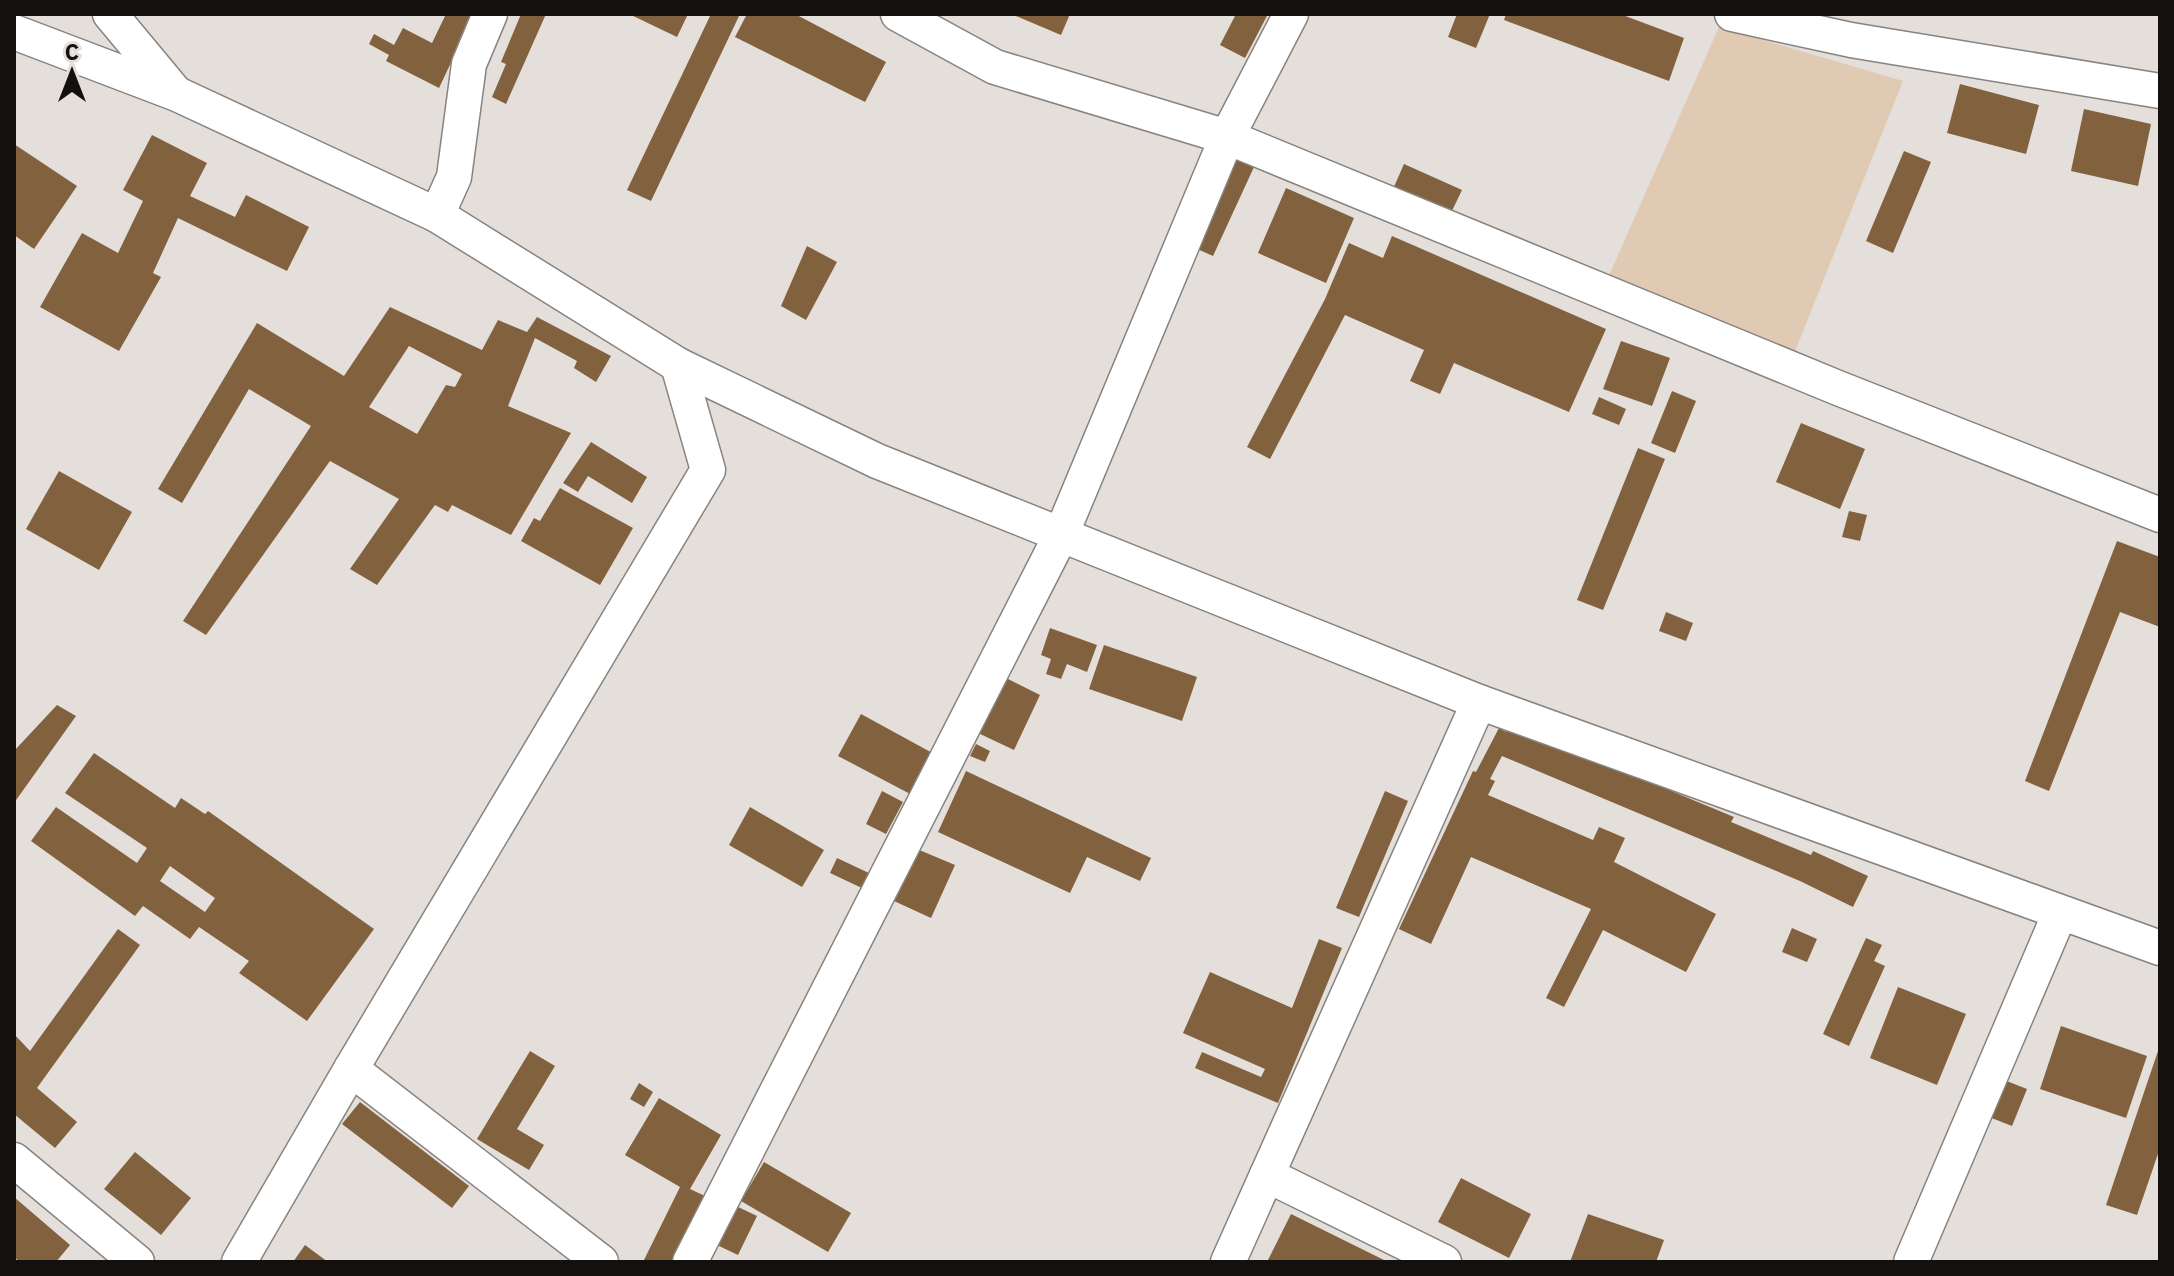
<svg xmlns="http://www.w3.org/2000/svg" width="2174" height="1276" viewBox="0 0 2174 1276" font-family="'IBM Plex Sans',sans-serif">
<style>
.green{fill:#e1cab4}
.building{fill:#82613e;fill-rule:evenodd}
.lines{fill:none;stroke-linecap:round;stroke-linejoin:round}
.minor-casing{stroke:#88837f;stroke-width:37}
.minor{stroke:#fff;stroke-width:34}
</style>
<rect width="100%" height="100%" fill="#e4dfdb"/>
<path class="green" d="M1719,27L1903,81L1794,354L1607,280Z"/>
<g class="building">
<path d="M446,14H474L439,88L386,61L389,55L369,44L374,34L394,45L403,28L432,43Z"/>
<path d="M521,14H546L506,104L492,97L506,64L501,62Z"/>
<path d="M629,14H688L677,37Z"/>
<path d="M711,14H740L651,201L627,190Z"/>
<path d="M747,14H795L886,62L865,102L735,37Z"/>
<path d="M1011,14H1070L1061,35Z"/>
<path d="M1236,14H1268L1245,58L1220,45Z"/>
<path d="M1457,14H1490L1476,48L1448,37Z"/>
<path d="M1506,14H1620L1684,38L1669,81L1504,20Z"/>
<path d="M1960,84L2039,105L2026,154L1947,133Z"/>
<path d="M2084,109L2151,124L2138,186L2071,171Z"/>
<path d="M152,135L207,163L190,196L235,217L246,195L309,227L287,271L178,218L153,273L161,277L119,351L40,307L82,233L118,253L143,201L123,190Z"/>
<path d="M14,144L77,186L34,249L14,235Z"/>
<path d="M1904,151L1931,162L1893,253L1866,241Z"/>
<path d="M1226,154L1254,167L1213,256L1186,244Z"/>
<path d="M1404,164L1462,190L1450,215L1393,189Z"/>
<path d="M1286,188L1354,218L1326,283L1258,253Z"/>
<path d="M1392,236L1606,329L1569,412L1454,363L1440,394L1410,381L1424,350L1345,315L1270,459L1247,447L1325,299L1349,243L1383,258Z"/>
<path d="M807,246L837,262L806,320L781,306Z"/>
<path d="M390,307L482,350L498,320L527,332L537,317L611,356L596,382L574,368L577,361L535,338L508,406L571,433L511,535L452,505L448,512L435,505L377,585L350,569L399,499L330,461L206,635L183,621L311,426L249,389L182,503L158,489L257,323L344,376ZM409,346L462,374L455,387L446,385L417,434L369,407Z"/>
<path d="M1621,341L1670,358L1652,406L1603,389Z"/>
<path d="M1672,391L1696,401L1675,453L1651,443Z"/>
<path d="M1599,397L1626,409L1619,425L1592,414Z"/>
<path d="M1801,423L1865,449L1840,509L1776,482Z"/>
<path d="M591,442L647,477L632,503L588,476L578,492L563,483Z"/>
<path d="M1638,448L1665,459L1603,610L1577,600Z"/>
<path d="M59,471L132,512L99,570L26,529Z"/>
<path d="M560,488L633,528L600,585L521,541L534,518L540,521Z"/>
<path d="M1849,511L1867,515L1860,541L1842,537Z"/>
<path d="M2117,541L2160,557V627L2120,612L2049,791L2025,781Z"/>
<path d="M1666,612L1693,623L1686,641L1659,631Z"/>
<path d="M1050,628L1097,645L1087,672L1067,664L1061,679L1046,674L1051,659L1041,655Z"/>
<path d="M1104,645L1197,677L1182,721L1089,689Z"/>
<path d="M1004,677L1040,695L1014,750L978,733Z"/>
<path d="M57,705L76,716L14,803V751Z"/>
<path d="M861,714L936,755L914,796L838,756Z"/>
<path d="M1499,728L1506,732L1507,729L1573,755L1575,751L1734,817L1731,822L1811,855L1813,851L1868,876L1853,907L1800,881L1502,756L1490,779L1495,781L1488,795L1593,840L1599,827L1625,838L1614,862L1716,914L1686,972L1603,930L1564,1007L1546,998L1591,909L1471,857L1431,944L1399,929L1473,771L1476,772Z"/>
<path d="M976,744L990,751L985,762L970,756Z"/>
<path d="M94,753L175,808L181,798L205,814L208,811L374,929L307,1021L239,973L249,961L199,927L190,939L143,906L135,916L31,841L56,807L137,863L147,848L65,793ZM170,866L215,898L205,912L160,881Z"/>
<path d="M966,771L1151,858L1140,881L1087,857L1070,893L938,832Z"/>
<path d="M882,791L903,802L886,834L866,824Z"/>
<path d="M1385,791L1408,801L1359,917L1336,908Z"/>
<path d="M750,807L824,850L802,887L729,845Z"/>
<path d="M917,849L955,865L931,918L894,901Z"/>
<path d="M837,858L871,874L864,889L830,873Z"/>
<path d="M1792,928L1817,939L1807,962L1782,952Z"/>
<path d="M118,929L140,945L37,1088L77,1122L55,1148L14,1114V1034L30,1051Z"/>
<path d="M1866,938L1882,945L1874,961L1885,966L1849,1046L1823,1034Z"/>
<path d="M1319,939L1342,948L1278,1103L1195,1068L1202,1052L1261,1077L1265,1069L1183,1033L1210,972L1292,1008Z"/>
<path d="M1898,987L1966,1014L1937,1085L1870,1058Z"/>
<path d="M2061,1026L2147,1056L2126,1118L2040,1089Z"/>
<path d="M2160,1045V1148L2137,1215L2106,1205Z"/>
<path d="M530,1051L555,1066L517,1129L544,1145L529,1170L477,1139Z"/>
<path d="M2004,1080L2027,1089L2012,1126L1989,1117Z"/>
<path d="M639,1083L653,1092L644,1107L630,1099Z"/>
<path d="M659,1098L721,1135L690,1189L705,1196L674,1262H643L680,1187L625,1155Z"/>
<path d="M360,1102L469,1186L452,1208L342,1124Z"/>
<path d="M135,1152L191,1198L161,1235L104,1189Z"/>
<path d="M764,1162L851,1213L828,1252L741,1201Z"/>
<path d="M1461,1178L1531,1214L1509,1258L1438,1222Z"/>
<path d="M14,1197L70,1245L56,1262H20L14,1257Z"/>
<path d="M736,1206L757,1216L738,1255L717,1245Z"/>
<path d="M1291,1214L1384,1260L1383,1262H1267Z"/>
<path d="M1588,1214L1664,1240L1656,1262H1570Z"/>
<path d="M305,1245L328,1262H293Z"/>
</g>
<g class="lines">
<defs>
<g id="minor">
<path d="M110,14L174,91"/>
<path d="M898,14L995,67L1227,137L1838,388L2160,515"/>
<path d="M1732,14L1851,40L2160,91"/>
<path d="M14,32L177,94L437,215L678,365L708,470L351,1069L239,1262"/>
<path d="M437,215L454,177L469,64L490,14"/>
<path d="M678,365L877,461L1479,702L2160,948"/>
<path d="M351,1069L601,1262"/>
<path d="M14,1160L137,1262"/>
<path d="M1267,1175L1444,1262"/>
<path d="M690,1262L1061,535L1227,137L1291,14"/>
<path d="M1228,1262L1479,702"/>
<path d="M1911,1262L2060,913"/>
</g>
</defs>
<use href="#minor" class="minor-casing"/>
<use href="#minor" class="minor"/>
</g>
<rect width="2174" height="1276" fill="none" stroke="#13110f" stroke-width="32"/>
<g transform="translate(72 72)" stroke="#e4dfdb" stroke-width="6" paint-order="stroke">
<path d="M0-6L14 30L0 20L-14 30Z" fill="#13110f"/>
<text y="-12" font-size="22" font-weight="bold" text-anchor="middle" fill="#13110f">С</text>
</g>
</svg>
